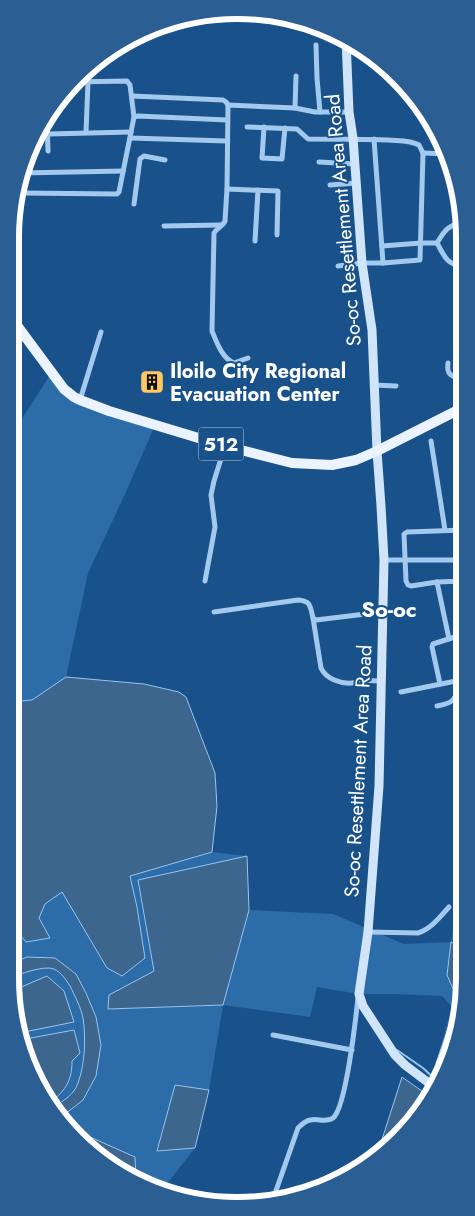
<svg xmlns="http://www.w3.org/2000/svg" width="475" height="1216" viewBox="0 0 475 1216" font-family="Jost,sans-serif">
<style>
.green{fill:#2c6ca9}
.water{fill:#3d668f;stroke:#96c5f0}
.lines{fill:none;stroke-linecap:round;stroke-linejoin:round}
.stream{stroke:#96c5f0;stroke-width:2}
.street{stroke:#a4c9ee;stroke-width:5}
.secondary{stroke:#d0e5fa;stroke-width:9}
.primary{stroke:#eaf3ff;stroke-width:10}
.labels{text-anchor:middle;stroke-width:4;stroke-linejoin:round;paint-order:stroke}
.shield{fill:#19518b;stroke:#bacbdc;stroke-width:1}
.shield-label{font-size:19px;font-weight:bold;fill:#fff}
.street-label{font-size:20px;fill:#fff;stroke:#19518b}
.poi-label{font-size:20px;font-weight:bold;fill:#fff;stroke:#19518b;text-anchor:start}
.quarter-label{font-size:22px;font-weight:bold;fill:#fff;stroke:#19518b}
.rim{fill:none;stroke:#fff;stroke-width:6}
</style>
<rect width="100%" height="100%" fill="#19518b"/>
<path class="green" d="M52,372L64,389L155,425L126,492L88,573L66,677L144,684L179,692L186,697L215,773L217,806L212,852L247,856L249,910L333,914L404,944L451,942L454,924L465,918V979L453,1051L441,1074L436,1063L452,1007L442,996L393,994H359L317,987L310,1017L223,1005L209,1090L195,1148L163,1189L124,1176L66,1128L22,1052L10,978V437Z"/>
<g class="water">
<path d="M66,677L144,684L179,692L186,697L215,773L217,806L212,852L130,876L137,907L145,958L122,976L107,968L62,892L45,904L39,918L50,938L26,942L20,935L10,943V702L32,700Z"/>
<path d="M247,856L249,910L223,1005L108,1009L109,995L154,971L138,880Z"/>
<path d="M451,942L465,951V978L453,1051L441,1074L436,1063L458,1000L447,975Z"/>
<path d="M27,957L55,958L76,974L86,993L96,1017L101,1045L96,1076L83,1100L60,1118L54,1107C64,1100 74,1095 78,1083C85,1064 86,1038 83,1018C81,1008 75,996 70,986C66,980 62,973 54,969C44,965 20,974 10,978V964Z"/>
<path d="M47,976L64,991L74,1022L19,1033L12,991Z"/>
<path d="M74,1030L80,1053L72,1061C72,1080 66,1090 51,1102L22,1052L20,1040Z"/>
<path d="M402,1077L429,1096L418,1117L377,1155Z"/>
<path d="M175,1085L209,1090L195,1148L157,1151Z"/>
<path d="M66,1128H70L135,1157L136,1180L124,1176Z"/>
</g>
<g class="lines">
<path class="stream" d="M397,1050L423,1068L437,1081"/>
<g class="street">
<path d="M316,45L317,78L320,112"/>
<path d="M73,82L127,81L130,85L134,117"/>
<path d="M132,96L223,100L226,102L228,105"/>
<path d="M295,108L296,76"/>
<path d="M47,120L48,151"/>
<path d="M247,127L297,129L308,139C335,139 361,139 388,140C398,141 410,140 419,145L423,153L420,260L383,263"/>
<path d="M264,127L262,158L282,159L285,128"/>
<path d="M86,132L88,82"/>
<path d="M48,134L131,132"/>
<path d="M130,138L227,141"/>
<path d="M423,153L449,154"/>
<path d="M319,162L355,164"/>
<path d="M21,173L123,171"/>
<path d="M330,185L357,183"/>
<path d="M227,189L278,191L277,235"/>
<path d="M20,193L117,194L119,192L134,117L138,116L227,120"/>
<path d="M134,204L140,159L144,156L165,160"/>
<path d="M463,223C449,224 444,231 437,243C445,257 446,264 463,266"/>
<path d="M164,226L221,225"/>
<path d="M255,241L258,190"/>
<path d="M382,246L421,243H437"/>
<path d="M338,266L362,263H383L374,139"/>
<path d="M248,358L234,363C222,358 217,343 212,331L214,233C217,228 223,226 225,221L227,189L228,105L295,108L315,112H349"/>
<path d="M448,363C446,377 454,376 463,380"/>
<path d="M374,385L396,386"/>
<path d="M80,400L101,332"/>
<path d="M431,441L445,530"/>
<path d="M456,469L464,522"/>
<path d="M464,530L407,532L404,534L406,581L408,585L411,586L437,582L464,581"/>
<path d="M384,560H464"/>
<path d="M205,581L215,527L211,495L214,481L225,446"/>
<path d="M437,582L449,639"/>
<path d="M214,612L298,600C311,601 310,606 313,618L316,620L382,612"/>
<path d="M313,618L321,668C326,679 341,684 352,683C355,683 358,681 360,681C367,680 374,681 381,681"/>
<path d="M464,639L460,688L462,691H464"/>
<path d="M440,684L432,647L433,644L464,634"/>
<path d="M401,692L461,680"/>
<path d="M437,706C452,703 453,702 460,688"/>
<path d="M368,932L418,933C431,929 440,917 449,907"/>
<path d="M273,1035L352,1050"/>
<path d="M272,1202L298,1128C301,1125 305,1121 310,1120C318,1118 326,1123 333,1118C346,1108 356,1017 358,997"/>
</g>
<path class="secondary" d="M346,39L349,112L353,138L362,263L372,330L377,451L381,506L384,560L379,786L368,932L359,994L363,1006L395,1055L405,1065L434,1087"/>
<path class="primary" d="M10,316L64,389L74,397L80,400L109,411L225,446L292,463L332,465L356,460L377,451L464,407"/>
</g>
<defs>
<symbol id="building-square" viewBox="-11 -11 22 22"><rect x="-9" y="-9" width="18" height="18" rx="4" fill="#ffc860" stroke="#19518b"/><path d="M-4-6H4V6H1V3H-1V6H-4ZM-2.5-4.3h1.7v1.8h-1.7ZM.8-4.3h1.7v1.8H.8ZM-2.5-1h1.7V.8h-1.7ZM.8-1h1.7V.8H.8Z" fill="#111"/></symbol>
</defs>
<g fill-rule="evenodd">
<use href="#building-square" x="138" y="368" width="28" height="28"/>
</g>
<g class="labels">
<rect class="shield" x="198.5" y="427.5" width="45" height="33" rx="4"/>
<g class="shield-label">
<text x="221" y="451">512</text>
</g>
<g class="street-label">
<text transform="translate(343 220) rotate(-95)" y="7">So-oc Resettlement Area Road</text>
<text transform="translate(358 771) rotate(-87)" y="7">So-oc Resettlement Area Road</text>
</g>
<g class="poi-label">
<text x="170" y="378">Iloilo City Regional<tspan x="170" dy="23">Evacuation Center</tspan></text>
</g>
<g class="quarter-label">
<text x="389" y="617">So-oc</text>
</g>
</g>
<path d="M0 0H475V1216H0ZM237 19H238A218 218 0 0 1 456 237V979A218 218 0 0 1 238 1197H237A218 218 0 0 1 19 979V237A218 218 0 0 1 237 19Z" fill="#2b5f94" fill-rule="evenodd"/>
<path class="rim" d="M237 19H238A218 218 0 0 1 456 237V979A218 218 0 0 1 238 1197H237A218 218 0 0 1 19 979V237A218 218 0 0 1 237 19Z"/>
</svg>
